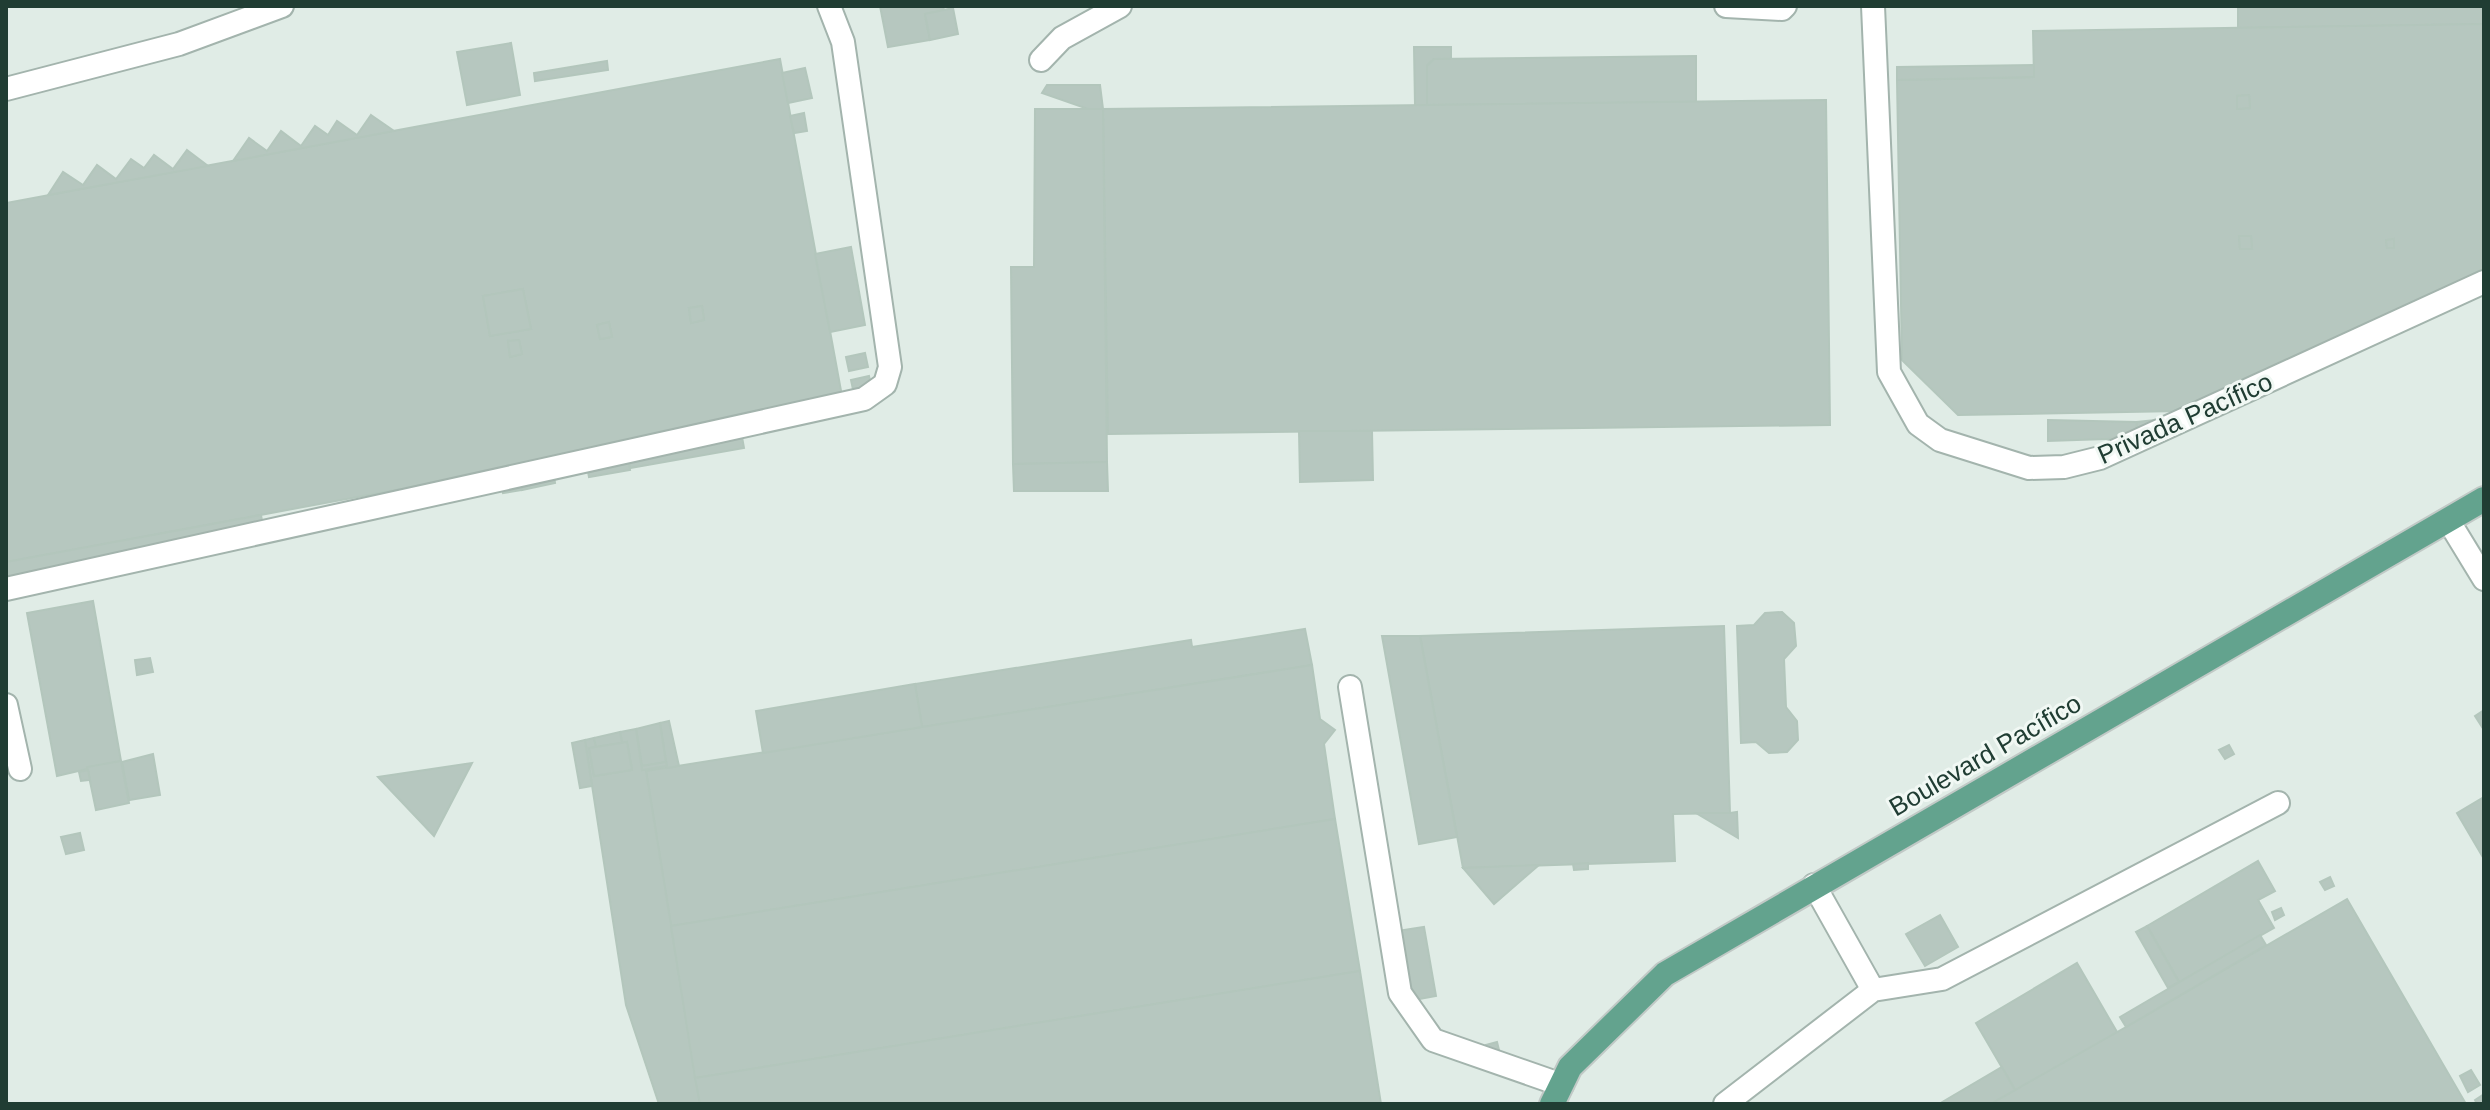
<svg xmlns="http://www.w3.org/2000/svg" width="2490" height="1110" viewBox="0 0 2490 1110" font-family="Helvetica,sans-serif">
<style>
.building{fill:#b6c7bf;stroke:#b3c6bc;stroke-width:2;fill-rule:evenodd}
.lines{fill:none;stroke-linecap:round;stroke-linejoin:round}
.service-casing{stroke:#a3b4ad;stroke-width:26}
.primary-casing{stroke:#c1c9c6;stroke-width:28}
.service{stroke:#fff;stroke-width:22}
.primary{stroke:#63a38e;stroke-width:24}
.labels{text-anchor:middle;stroke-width:6;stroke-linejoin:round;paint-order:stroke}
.street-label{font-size:26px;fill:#203d33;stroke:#f1f8f4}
</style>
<rect width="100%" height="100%" fill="#e0ece6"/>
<g class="building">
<path d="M880,6H943L944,10L925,14L930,40L888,47Z"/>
<path d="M2238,6H2484V24L2238,28Z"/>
<path d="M953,8L958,34L930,40L925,14Z"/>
<path d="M2484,24V278L2180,411L1958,415L1902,360L1897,80L2034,77L2033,31ZM2249,95L2250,108L2237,109V96ZM2239,236H2251L2252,249H2240ZM2394,239V248H2387L2386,240Z"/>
<path d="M511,43L520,95L467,105L457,52Z"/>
<path d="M1414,47H1451V59H1434L1427,66V105H1415Z"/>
<path d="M1696,56V102L1427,105V66L1434,59Z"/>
<path d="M780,59L844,407L6,562V203ZM523,289L531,329L490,336L483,296ZM702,306L704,320L691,323L689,308ZM609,322L612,337L600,339L597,325ZM519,340L522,354L510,357L508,341Z"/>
<path d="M607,61L608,70L535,81L534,73Z"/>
<path d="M2034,65V77L1897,80V67Z"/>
<path d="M805,68L812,98L788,103L782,73Z"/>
<path d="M1047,85H1100L1103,109H1088L1042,93Z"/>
<path d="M2249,95L2250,108L2237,109V96Z"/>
<path d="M1826,100L1830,425L1108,434L1103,109Z"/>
<path d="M1035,109H1103L1107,462L1013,464L1011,267H1034Z"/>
<path d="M804,113L807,131L794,133L790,116Z"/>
<path d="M371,115L394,131L233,161L249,138L267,151L281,131L301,146L315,126L328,135L337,121L357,135Z"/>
<path d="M187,150L208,166L48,195L63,172L83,185L97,165L116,179L131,159L144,168L154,155L173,169Z"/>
<path d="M2239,236H2251L2252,249H2240Z"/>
<path d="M2394,239V248H2387L2386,240Z"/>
<path d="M851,247L865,325L830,332L815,254Z"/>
<path d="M523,289L531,329L490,336L483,296Z"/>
<path d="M702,306L704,320L691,323L689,308Z"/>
<path d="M609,322L612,337L600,339L597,325Z"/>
<path d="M519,340L522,354L510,357L508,341Z"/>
<path d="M865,353L868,367L849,371L846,357Z"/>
<path d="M869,376L872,390L854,394L851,380Z"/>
<path d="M2048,420L2137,422L2136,438L2048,441Z"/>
<path d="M2155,420L2159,429L2136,438L2137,422Z"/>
<path d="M740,426L744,448L630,468L626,447Z"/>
<path d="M1299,431H1372L1373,480L1300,482Z"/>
<path d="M626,447L630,470L589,477L585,455Z"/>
<path d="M552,461L555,483L522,490L518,467Z"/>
<path d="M1107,462L1108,491H1014L1013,464Z"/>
<path d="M518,467L522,490L503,493L499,471Z"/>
<path d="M261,515L265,538L6,583V562Z"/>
<path d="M93,601L121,761L57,776L27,613Z"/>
<path d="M1782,612L1794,623L1796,646L1784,659L1786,707L1797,721L1798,740L1787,752L1769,753L1756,742L1741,743L1737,626L1754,625L1765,613Z"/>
<path d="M1724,626L1730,813L1673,814L1675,861L1463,868L1420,636Z"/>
<path d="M1305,629L1312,665L922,727L915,684L1191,640L1192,647Z"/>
<path d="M1382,636H1420L1457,837L1419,844Z"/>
<path d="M150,658L153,672L137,675L135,660Z"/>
<path d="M1312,665L1320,719L1335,730L1324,744L1335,819L671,926L646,771Z"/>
<path d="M915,684L922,727L763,753L756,711Z"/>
<path d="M2484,710V730L2475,716Z"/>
<path d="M669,721L679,766L667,768L660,723Z"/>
<path d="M660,723L666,762L642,766L636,729Z"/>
<path d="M636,729L642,770L667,766L646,771L700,1104H659L626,1005L585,740L594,738L596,747L589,748L594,776L632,770L627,742L622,743L620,732Z"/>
<path d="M620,732L622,743L596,747L594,738Z"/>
<path d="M585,740L592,786L580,788L572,743Z"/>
<path d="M627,742L632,770L594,776L589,748Z"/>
<path d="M2229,745L2234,754L2225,759L2219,750Z"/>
<path d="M153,754L160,795L129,800L122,762Z"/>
<path d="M121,761L129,803L96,810L87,767Z"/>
<path d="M666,762L667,766L642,770V766Z"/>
<path d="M472,763L434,836L378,777Z"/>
<path d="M88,770L90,780L81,781L79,772Z"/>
<path d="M2484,797V859L2457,813Z"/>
<path d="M1737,812L1738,838L1696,813H1730Z"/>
<path d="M1335,819L1360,971L695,1078L671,926Z"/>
<path d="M80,833L84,850L66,854L61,837Z"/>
<path d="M2258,861L2275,891L2258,900L2274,928L2179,982L2147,926Z"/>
<path d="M1588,863V869L1574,870L1573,864Z"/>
<path d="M1539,865L1494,904L1463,868Z"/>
<path d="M2330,877L2334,886L2325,890L2320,882Z"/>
<path d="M2347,899L2466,1104H1990L2126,1027Z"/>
<path d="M2281,908L2284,915L2275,920L2272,912Z"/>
<path d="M1940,915L1958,947L1925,966L1906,934Z"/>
<path d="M2147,926L2179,982L2168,988L2136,932Z"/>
<path d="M1424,927L1436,996L1408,1001L1397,931Z"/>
<path d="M2260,935L2266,945L2126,1027L2120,1017Z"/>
<path d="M2077,963L2117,1032L2015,1090L1976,1023Z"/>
<path d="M1360,971L1381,1104H700L695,1078Z"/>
<path d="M1497,1042L1499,1050L1489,1053L1486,1045Z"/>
<path d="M2002,1067L2015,1090L1990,1104H1939Z"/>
<path d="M2471,1070L2480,1085L2468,1092L2460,1076Z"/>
<path d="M2484,1094V1104H2477L2475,1100Z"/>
</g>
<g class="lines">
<defs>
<g id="service">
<path d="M1726,6L1782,9L1785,6"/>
<path d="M1873,6L1889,372L1918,424L1940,440L2029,468L2064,467L2100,458L2484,282"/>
<path d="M1041,60L1062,38L1120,6"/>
<path d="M6,89L179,44L282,6"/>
<path d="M2448,520L2484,579"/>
<path d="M6,589L864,399L885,384L890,367L843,42L829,6"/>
<path d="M1350,687L1400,993L1433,1040L1562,1085"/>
<path d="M6,705L20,769"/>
<path d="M1814,885L1873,990"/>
<path d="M1725,1104L1873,990L1942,979L2278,803"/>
</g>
<path id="primary" d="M1552,1104L1570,1067L1665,974L2484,499"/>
</defs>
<use href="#service" class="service-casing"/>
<use href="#primary" class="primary-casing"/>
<use href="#service" class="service"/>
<use href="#primary" class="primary"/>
</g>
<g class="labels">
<g class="street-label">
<text transform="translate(2185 418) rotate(-24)" y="9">Privada Pacífico</text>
<text transform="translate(1985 755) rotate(-30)" y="9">Boulevard Pacífico</text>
</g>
</g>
<rect width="2490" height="1110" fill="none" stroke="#203d33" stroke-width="16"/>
</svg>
